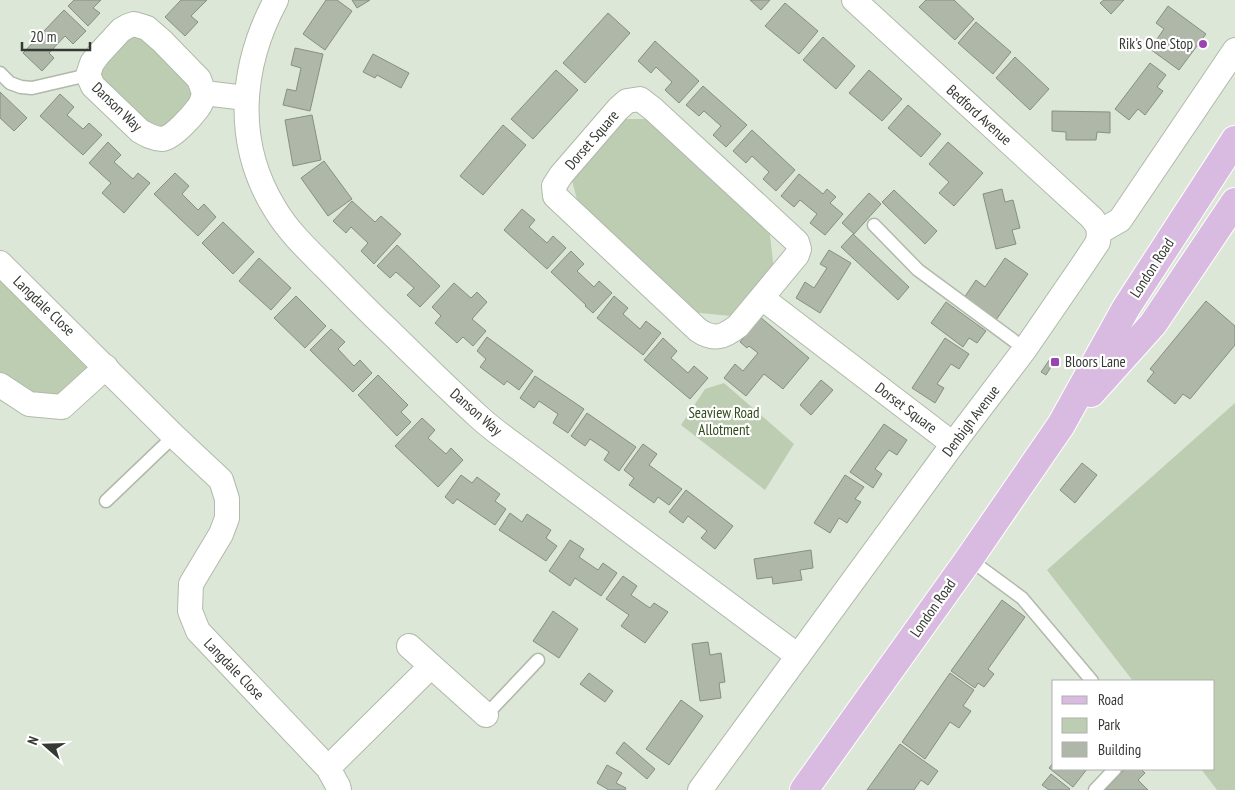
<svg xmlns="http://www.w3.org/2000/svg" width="1235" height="790" viewBox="0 0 1235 790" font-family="'PT Sans Narrow',sans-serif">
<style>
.green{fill:#bccdb1}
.building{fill:#aeb7a8;stroke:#868f81}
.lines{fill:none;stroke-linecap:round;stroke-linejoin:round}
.service-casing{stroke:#b0b9aa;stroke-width:15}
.minor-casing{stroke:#b0b9aa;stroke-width:26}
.primary-casing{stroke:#fff;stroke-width:30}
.service{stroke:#fff;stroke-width:12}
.minor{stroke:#fff;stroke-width:24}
.primary{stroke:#d9bbe1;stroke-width:28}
.poi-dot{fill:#9a44b1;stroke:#fff;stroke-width:2}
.labels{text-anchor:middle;stroke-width:4.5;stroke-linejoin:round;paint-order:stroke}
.poi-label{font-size:15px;fill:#353933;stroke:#fff;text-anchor:end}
.street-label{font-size:15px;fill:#353933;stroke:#fff}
.park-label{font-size:15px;fill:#314b1c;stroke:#fff}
</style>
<rect width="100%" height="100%" fill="#dde7d7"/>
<g class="green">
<path d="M132,31L195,82L193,96L174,119L163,129L156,130L96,77Z"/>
<path d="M622,119H650L769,227L774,270L731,316L690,312L579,207L571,177Z"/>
<path d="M0,270L106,367L62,407L0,385Z"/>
<path d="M724,383L794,444L765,490L681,425L705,389Z"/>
<path d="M1235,403V790H1217L1201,769H1214V681H1133L1047,570Z"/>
</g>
<g class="building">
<path d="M74,0H101L93,8L100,13L88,26L68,6Z"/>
<path d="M181,0H207L191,16L198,22L185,36L165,17Z"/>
<path d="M326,0H337L352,11L325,50L303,34Z"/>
<path d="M352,0H370L357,8Z"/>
<path d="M750,0H770L761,10Z"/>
<path d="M926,0H954L974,19L955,40L919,7Z"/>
<path d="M1104,0H1124L1111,14L1100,3Z"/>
<path d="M785,3L818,31L799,54L765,26Z"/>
<path d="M1168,6L1206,34L1179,70L1150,49L1164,29L1156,23Z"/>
<path d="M64,10L86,31L73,44L65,36L49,53L54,58L42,71L23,53Z"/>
<path d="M608,13L630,33L585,83L563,63Z"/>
<path d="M976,22L1011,52L993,74L958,43Z"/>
<path d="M823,37L855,66L836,89L803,60Z"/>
<path d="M655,41L699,81L679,103L665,90L672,82L656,67L651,73L638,61Z"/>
<path d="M295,48L323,54L310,111L283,105L287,89L296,91L301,68L291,65Z"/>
<path d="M373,54L409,73L401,88L377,75L375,78L363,72Z"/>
<path d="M1015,57L1049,89L1030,110L996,78Z"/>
<path d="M1150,63L1166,75L1157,87L1163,91L1145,115L1138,109L1129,120L1115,109Z"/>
<path d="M556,70L578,90L533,139L511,119Z"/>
<path d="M869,70L902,99L882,121L849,93Z"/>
<path d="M703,86L747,125L726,147L713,135L721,126L704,111L699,116L686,105Z"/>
<path d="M0,92L27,118L14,131L0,118Z"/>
<path d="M60,94L74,107L67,115L83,129L89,123L102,135L83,155L40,116Z"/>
<path d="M908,105L941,134L921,157L888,128Z"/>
<path d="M1052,111L1110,112V133L1097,132L1096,140H1066V132L1052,131Z"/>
<path d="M312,115L321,160L293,166L285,120Z"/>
<path d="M503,125L526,145L483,195L460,176Z"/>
<path d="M752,130L795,170L776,191L763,179L769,172L752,156L746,163L733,151Z"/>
<path d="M108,142L121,155L114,162L133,179L138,173L150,183L124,213L102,193L111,183L89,163Z"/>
<path d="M948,142L983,173L954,206L939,193L949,182L929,164Z"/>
<path d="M324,161L352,199L328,216L301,178Z"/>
<path d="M175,173L189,186L182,194L198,210L204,204L216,217L198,236L154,194Z"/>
<path d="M799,174L823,194L827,189L836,197L830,203L843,214L825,235L810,223L817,214L800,200L794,207L781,196Z"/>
<path d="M1002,189L1005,202L1013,200L1020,228L1012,230L1016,244L996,249L983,194Z"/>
<path d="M894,190L937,231L925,244L882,202Z"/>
<path d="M869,193L881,204L854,234L842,223Z"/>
<path d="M352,201L375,222L381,216L401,234L374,264L361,251L368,243L351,227L346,233L333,221Z"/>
<path d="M522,209L535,220L529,227L547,243L553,236L566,248L547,269L504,230Z"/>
<path d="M223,222L254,252L233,274L202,243Z"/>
<path d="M853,234L909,287L898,300L841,247Z"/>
<path d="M397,245L440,286L420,307L407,295L414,288L396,272L390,278L377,266Z"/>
<path d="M829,250L851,263L820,313L796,298L805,282L814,288L827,268L820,264Z"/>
<path d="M571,251L584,264L577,271L594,287L599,281L612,293L593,313L585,306L586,305L551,272Z"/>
<path d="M259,258L291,288L271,310L239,281Z"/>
<path d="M1005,258L1028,274L996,320L964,298L976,280L985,287Z"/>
<path d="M454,283L471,298L477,292L487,302L472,319L486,331L473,346L463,337L457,343L435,323L441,316L432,307Z"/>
<path d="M296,296L326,326L305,348L274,318Z"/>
<path d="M614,296L628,308L623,314L640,329L646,321L661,333L643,355L597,318Z"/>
<path d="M1206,301L1235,326V345L1190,399L1183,394L1175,404L1147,381L1154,372L1150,369Z"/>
<path d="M946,302L986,331L977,343L969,338L963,347L931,323Z"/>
<path d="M760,317L809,358L783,389L764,374L746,396L724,378L735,364L743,371L758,353L749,346L747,348L740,342Z"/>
<path d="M331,329L345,342L338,349L354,366L360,360L372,373L353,392L310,350Z"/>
<path d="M487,337L533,371L519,390L507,381L504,385L480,367L486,359L477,351Z"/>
<path d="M663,338L677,351L671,358L688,373L694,366L708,378L690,399L644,360Z"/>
<path d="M945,338L969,354L959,369L951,364L937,384L944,388L935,403L912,388Z"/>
<path d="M1050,359L1054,362L1046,375L1041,372Z"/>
<path d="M378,375L408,405L401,412L411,422L397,436L358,395Z"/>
<path d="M535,376L584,409L568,433L553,423L558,414L539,401L534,408L520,398Z"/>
<path d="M821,380L833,390L811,415L800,405Z"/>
<path d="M587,413L636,447L619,471L604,460L609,452L590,439L585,446L571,436Z"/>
<path d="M422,418L435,430L428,438L446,454L451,448L463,460L438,487L395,446Z"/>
<path d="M884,424L907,440L897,455L889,450L875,469L882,474L873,488L850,472Z"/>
<path d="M643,444L657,454L649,465L682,489L669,505L658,497L654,503L629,485L634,478L624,470Z"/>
<path d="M1082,463L1097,475L1075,503L1060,490Z"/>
<path d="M461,475L472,483L477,477L500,494L495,501L506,509L495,525L457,499L453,504L445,497Z"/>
<path d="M845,475L864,487L855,499L861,502L847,523L839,518L830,533L814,523Z"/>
<path d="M686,490L733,526L715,549L701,538L707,531L688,516L683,523L669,512Z"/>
<path d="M510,513L522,522L527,514L551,530L546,538L557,546L546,561L499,530Z"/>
<path d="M570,540L584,549L579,557L598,570L603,563L617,573L601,596L575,578L570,586L549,571Z"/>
<path d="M811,550L813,568L800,570L802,580L773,584L772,577L757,579L754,559Z"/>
<path d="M623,576L637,586L631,595L650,608L654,603L668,612L645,643L621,626L629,615L606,599Z"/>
<path d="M1002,600L1025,617L988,669L994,674L984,687L978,683L975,688L951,671Z"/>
<path d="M553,611L578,629L559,658L533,641Z"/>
<path d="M708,642L710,655L721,653L725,682L719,683L721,698L700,701L692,644Z"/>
<path d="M589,673L613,691L605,702L580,684Z"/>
<path d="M950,673L974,690L963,706L971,711L959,728L950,722L925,759L902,742Z"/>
<path d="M681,700L703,716L669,765L646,749Z"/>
<path d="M624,742L655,769L647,779L616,753Z"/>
<path d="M900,744L938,771L928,785L921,780L914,790H867Z"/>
<path d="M1054,762V769H1087L1073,787L1049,768Z"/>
<path d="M607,765L622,773L616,783L626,788L625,790H609L597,783Z"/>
<path d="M1125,769H1141L1145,773L1138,780L1148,790H1105Z"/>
<path d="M1051,774L1070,789L1069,790H1049L1042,785Z"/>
</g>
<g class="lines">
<defs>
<g id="service">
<path d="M0,73L10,83L21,87L32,88L88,75"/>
<path d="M874,225L918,270L1025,349"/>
<path d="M106,501L174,436"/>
<path d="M969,559L1022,598L1092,681"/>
<path d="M486,715L538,660"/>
<path d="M1095,790L1115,769"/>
</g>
<g id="minor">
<path d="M276,0C240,67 234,143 275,209C288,231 307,249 324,266C344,286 363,306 383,325C415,356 446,387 479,417C493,430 509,441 524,452L798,656"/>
<path d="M204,93L199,79L162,41L147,28L134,24L128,26L121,30L98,55L92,63L88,75L93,86L140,131C147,135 154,139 162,139C173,138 192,116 198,108C202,103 203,98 204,93L246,98"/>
<path d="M640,99L653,109L797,242L799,249L797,255L738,326C724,337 714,341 698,330L555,196L554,186L561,175L618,109L627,101Z"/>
<path d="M1099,232L1120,220L1235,50"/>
<path d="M0,263L174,436L221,480L227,499V518L221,534L191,584L190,611L198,631L328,768L338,786L339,790"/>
<path d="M762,298L953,444"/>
<path d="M0,385L29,404L62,407L106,367"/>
<path d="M409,646L486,715"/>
<path d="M328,768L431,666"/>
<path d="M700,790L953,444L1025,349L1082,266L1098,242L1099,232L1097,225L1092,218L854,0"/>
</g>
<g id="primary">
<path d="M1091,393L1153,324L1235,202"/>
<path d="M804,790L969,559L1061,425L1126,308L1235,140"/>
</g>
</defs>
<use href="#service" class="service-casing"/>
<use href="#minor" class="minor-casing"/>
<use href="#primary" class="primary-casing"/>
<use href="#service" class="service"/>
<use href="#minor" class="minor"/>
<use href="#primary" class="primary"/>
</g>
<g class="poi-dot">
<circle cx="1203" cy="44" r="5"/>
<rect x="1050" y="357" width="10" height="10" rx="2.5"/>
</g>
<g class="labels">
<g class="poi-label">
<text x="1193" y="49">Rik's One Stop</text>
<text x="1065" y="367" text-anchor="start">Bloors Lane</text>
</g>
<g class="street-label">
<text transform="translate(117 107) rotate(44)" y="5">Danson Way</text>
<text transform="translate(979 115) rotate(42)" y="5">Bedford Avenue</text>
<text transform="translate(592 140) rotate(-49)" y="5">Dorset Square</text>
<text transform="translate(1152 268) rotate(-57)" y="5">London Road</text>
<text transform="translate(44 306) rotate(44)" y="5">Langdale Close</text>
<text transform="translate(906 408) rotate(37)" y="5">Dorset Square</text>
<text transform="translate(476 412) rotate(41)" y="5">Danson Way</text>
<text transform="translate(971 421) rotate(-53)" y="5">Denbigh Avenue</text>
<text transform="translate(933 608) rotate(-55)" y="5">London Road</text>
<text transform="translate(234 669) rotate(46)" y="5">Langdale Close</text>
</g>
<g class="park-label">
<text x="724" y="418">Seaview Road<tspan x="724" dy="17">Allotment</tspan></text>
</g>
</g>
<rect x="1052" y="680" width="162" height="90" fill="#ffffff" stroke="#aeb0ad"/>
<rect x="1062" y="696" width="25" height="8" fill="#d9bbe1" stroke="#aeb0ad"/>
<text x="1098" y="705" font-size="15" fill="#353933">Road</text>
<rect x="1062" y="718" width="25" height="15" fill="#bccdb1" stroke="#aeb0ad"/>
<text x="1098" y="730" font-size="15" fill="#353933">Park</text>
<rect x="1062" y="742" width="25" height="15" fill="#aeb7a8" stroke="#aeb0ad"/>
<text x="1098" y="755" font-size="15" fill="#353933">Building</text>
<g transform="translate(45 745) rotate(290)" stroke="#ffffff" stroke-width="4" paint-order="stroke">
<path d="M0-4L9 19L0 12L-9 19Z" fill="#353933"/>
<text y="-8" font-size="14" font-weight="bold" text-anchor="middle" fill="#353933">N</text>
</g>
<path d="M22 42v8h68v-8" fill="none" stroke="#353933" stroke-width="2.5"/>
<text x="30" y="42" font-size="15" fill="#353933" stroke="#ffffff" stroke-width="4" paint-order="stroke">20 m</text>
</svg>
